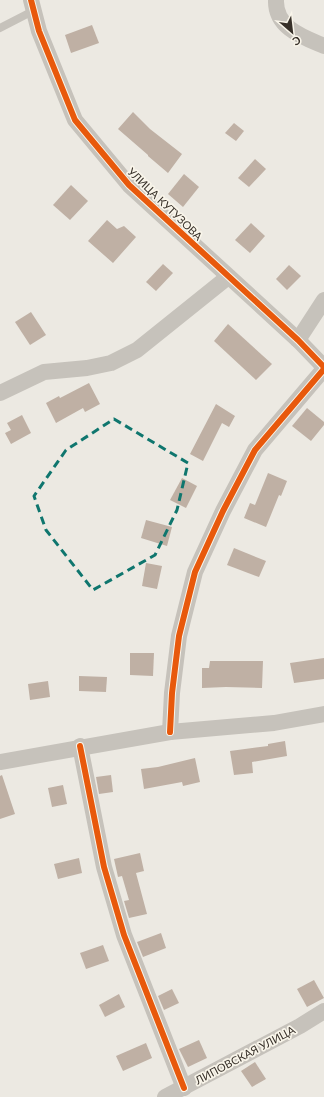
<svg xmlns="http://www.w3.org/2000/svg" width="324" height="1097" viewBox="0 0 324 1097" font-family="Lato,sans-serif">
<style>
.building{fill:#bfb0a4}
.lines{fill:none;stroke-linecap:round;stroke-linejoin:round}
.service{stroke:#c6c2bb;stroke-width:8}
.minor{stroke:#c6c2bb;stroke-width:16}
.cycleway-casing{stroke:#f9f5ea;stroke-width:8}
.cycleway{stroke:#e8590c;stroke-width:6}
.marked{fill:none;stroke:#0f766e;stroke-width:3;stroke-dasharray:8 5;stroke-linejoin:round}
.labels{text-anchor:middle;stroke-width:3.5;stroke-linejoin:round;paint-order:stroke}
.street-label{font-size:11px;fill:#373029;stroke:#f9f5ea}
</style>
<rect width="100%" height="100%" fill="#ece9e2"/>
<g class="building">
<path d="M92,25L99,43L71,53L65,35Z"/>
<path d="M133,112L150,129L182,154L168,173L148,156V155L118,129Z"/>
<path d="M234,123L244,131L236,141L225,133Z"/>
<path d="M255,159L266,169L249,187L238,178Z"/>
<path d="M184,174L199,187L183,207L168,194Z"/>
<path d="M71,185L88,201L70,220L53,205Z"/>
<path d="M107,220L117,229L124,226L136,237L113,263L88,241Z"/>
<path d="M251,223L265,236L250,253L235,240Z"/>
<path d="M163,264L173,273L156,291L146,282Z"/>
<path d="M289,265L301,276L287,290L276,279Z"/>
<path d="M31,312L46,335L30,345L15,322Z"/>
<path d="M228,324L272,364L256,380L214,341Z"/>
<path d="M89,383L100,404L85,412L83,408L56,423L46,403L59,396L60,398Z"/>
<path d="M216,404L235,416L229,427L222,423L203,461L190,454Z"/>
<path d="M307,408L324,422V425L311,441L292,426Z"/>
<path d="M22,415L31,433L11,444L5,433L11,430L7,423Z"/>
<path d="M268,473L287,481L281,496L279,495L266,527L244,518L250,503L255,505Z"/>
<path d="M182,478L197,486L186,508L170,500Z"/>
<path d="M146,520L172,527L167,546L141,538Z"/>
<path d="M234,548L266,561L259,577L227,565Z"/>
<path d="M146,563L162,566L157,589L142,586Z"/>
<path d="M130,653H154L153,676L130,675Z"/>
<path d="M324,658V679L294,683L290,663Z"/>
<path d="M210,661H263L262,688L226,687L202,688V668H209Z"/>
<path d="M79,676L107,677L106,692L79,691Z"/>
<path d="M48,681L50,697L30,700L28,684Z"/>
<path d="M285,741L287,756L252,762L253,773L234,775L230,751L268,746V744Z"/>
<path d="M195,758L200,782L183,786L182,782L144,789L141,769L158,767Z"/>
<path d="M2,775L15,814L0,819V776Z"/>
<path d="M111,775L113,792L99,794L96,777Z"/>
<path d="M63,785L67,804L52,807L48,788Z"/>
<path d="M140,853L144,871L136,873L147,914L129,918L124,901L129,900L122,876L118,877L114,859Z"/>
<path d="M79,858L82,873L58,879L54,864Z"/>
<path d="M161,933L166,948L143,957L137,942Z"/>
<path d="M103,945L109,961L86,969L80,953Z"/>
<path d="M314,980L324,998L307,1007L297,989Z"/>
<path d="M172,989L179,1003L164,1010L158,996Z"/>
<path d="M119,994L125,1007L105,1017L99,1005Z"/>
<path d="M199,1040L207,1058L188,1067L179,1049Z"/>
<path d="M146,1043L152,1058L123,1071L116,1056Z"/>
<path d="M255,1062L266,1079L252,1087L241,1071Z"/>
</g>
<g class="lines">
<path class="service" d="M0,28L33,11"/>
<g class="minor">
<path d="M31,0L39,31L75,120L129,185L298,340L324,367"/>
<path d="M276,0C275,28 303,37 324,46"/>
<path d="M298,340L324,300"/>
<path d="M0,393L44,372L87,368L111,363L137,350L228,277"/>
<path d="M170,732L172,693L179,636L195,572L223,511L255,450L324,369"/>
<path d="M80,746L104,867L124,935L184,1088"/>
<path d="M0,762L170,732L274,723L324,714"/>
<path d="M165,1097L300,1026L324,1011"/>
</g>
<defs>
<g id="cycleway">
<path d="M31,0L39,31L75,120L129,185L298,340L324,367"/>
<path d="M170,732L172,693L179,636L195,572L223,511L255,450L324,369"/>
<path d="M80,746L104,867L124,935L184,1088"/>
</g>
</defs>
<use href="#cycleway" class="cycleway-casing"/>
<use href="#cycleway" class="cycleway"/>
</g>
<path class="marked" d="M114,419L188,463L177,510L155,555L93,590L46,530L34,496L66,450Z"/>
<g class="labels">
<g class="street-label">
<text transform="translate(165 204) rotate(44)" y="4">УЛИЦА КУТУЗОВА</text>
<text transform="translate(245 1055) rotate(-28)" y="4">ЛИПОВСКАЯ УЛИЦА</text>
</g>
</g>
<g transform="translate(292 32) rotate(152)" stroke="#f9f5ea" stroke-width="3" paint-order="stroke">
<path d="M0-3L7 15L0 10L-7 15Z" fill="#373029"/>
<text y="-6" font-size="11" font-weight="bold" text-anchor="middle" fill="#373029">С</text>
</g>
</svg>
